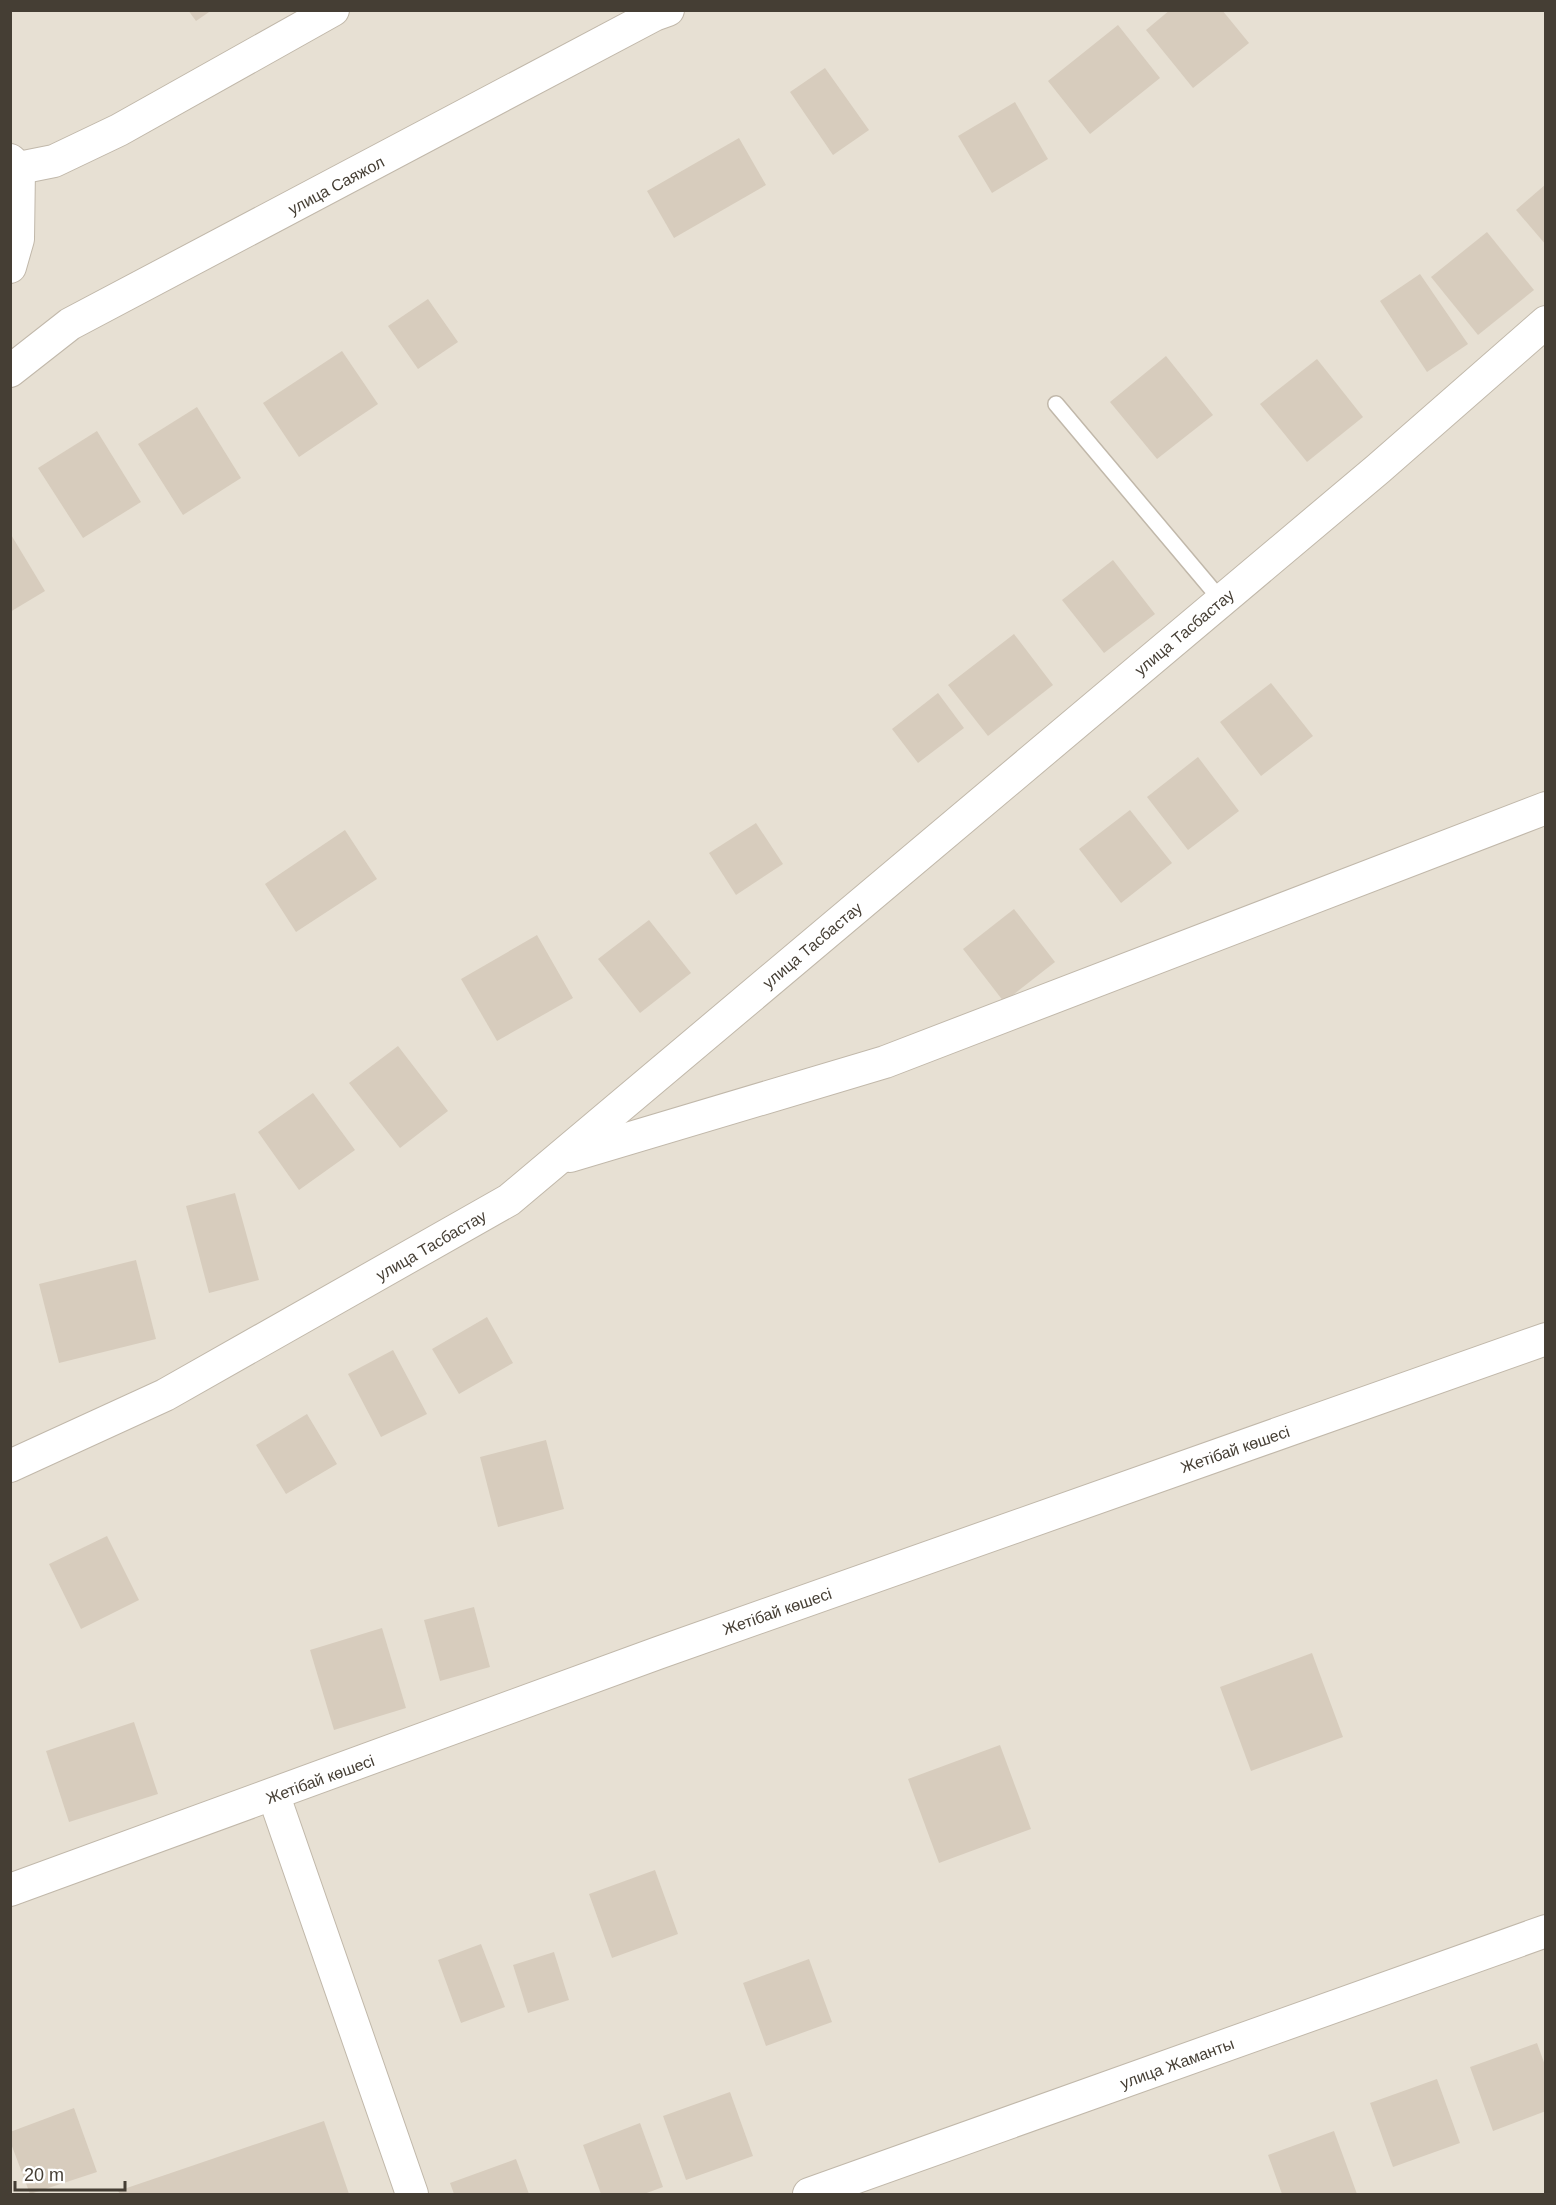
<svg xmlns="http://www.w3.org/2000/svg" width="1556" height="2205" viewBox="0 0 1556 2205" font-family="Helvetica,sans-serif">
<style>
.residential{fill:#e7e0d3}
.building{fill:#d7ccbd}
.lines{fill:none;stroke-linecap:round;stroke-linejoin:round}
.service-casing{stroke:#c1b8aa;stroke-width:18}
.minor-casing{stroke:#c1b8aa;stroke-width:34}
.service{stroke:#fff;stroke-width:15}
.minor{stroke:#fff;stroke-width:32}
.labels{text-anchor:middle;stroke-width:5;stroke-linejoin:round;paint-order:stroke}
.street-label{font-size:16px;fill:#453e34;stroke:#fff}
</style>
<rect width="100%" height="100%" fill="#f3eee5"/>
<rect class="residential" x="11" y="11" width="1534" height="2183"/>
<g class="building">
<path d="M188,10H212L196,21Z"/>
<path d="M1170,10H1222L1249,43L1193,88L1146,30Z"/>
<path d="M1118,25L1160,78L1090,134L1048,81Z"/>
<path d="M825,68L869,130L833,155L790,92Z"/>
<path d="M1015,102L1048,159L992,193L958,136Z"/>
<path d="M739,138L766,185L674,238L647,191Z"/>
<path d="M1546,184V245L1516,210Z"/>
<path d="M1487,232L1534,290L1478,335L1431,277Z"/>
<path d="M1420,274L1468,344L1427,372L1380,301Z"/>
<path d="M428,299L458,342L418,369L388,326Z"/>
<path d="M342,351L378,404L299,457L263,403Z"/>
<path d="M1166,356L1213,415L1157,459L1110,402Z"/>
<path d="M1317,359L1363,417L1307,462L1260,404Z"/>
<path d="M197,407L241,478L183,515L138,444Z"/>
<path d="M97,431L141,502L83,538L38,468Z"/>
<path d="M10,533L45,591L10,612Z"/>
<path d="M1113,560L1155,614L1104,653L1062,600Z"/>
<path d="M1014,634L1053,685L988,736L948,685Z"/>
<path d="M1271,683L1313,736L1261,776L1220,722Z"/>
<path d="M938,693L964,728L918,763L892,729Z"/>
<path d="M1198,757L1239,811L1188,850L1147,797Z"/>
<path d="M1130,810L1172,863L1121,903L1079,849Z"/>
<path d="M756,823L783,864L736,895L709,853Z"/>
<path d="M345,830L377,879L296,932L265,884Z"/>
<path d="M1014,909L1055,962L1004,1002L963,949Z"/>
<path d="M649,920L691,973L640,1013L598,959Z"/>
<path d="M537,935L573,998L497,1041L461,979Z"/>
<path d="M398,1046L448,1111L400,1148L349,1083Z"/>
<path d="M313,1093L355,1150L299,1190L258,1132Z"/>
<path d="M235,1193L259,1280L209,1293L186,1206Z"/>
<path d="M136,1260L156,1339L59,1363L39,1284Z"/>
<path d="M487,1317L513,1363L459,1394L432,1349Z"/>
<path d="M393,1350L427,1414L381,1437L348,1374Z"/>
<path d="M307,1414L337,1464L286,1494L256,1445Z"/>
<path d="M546,1440L564,1509L498,1527L480,1457Z"/>
<path d="M107,1536L139,1600L81,1629L49,1564Z"/>
<path d="M474,1607L490,1667L440,1681L424,1620Z"/>
<path d="M382,1628L406,1708L334,1730L310,1650Z"/>
<path d="M1312,1653L1343,1737L1251,1771L1220,1687Z"/>
<path d="M134,1722L158,1794L69,1822L46,1751Z"/>
<path d="M1000,1745L1031,1829L939,1863L908,1779Z"/>
<path d="M655,1870L678,1934L612,1958L589,1894Z"/>
<path d="M481,1944L505,2007L461,2023L438,1960Z"/>
<path d="M554,1952L569,2000L528,2013L513,1965Z"/>
<path d="M809,1959L832,2022L766,2046L743,1983Z"/>
<path d="M1537,2043L1546,2068V2111L1493,2131L1470,2067Z"/>
<path d="M1437,2079L1460,2143L1393,2167L1370,2103Z"/>
<path d="M730,2092L753,2156L686,2180L663,2116Z"/>
<path d="M74,2108L97,2172L30,2194L10,2141V2132Z"/>
<path d="M324,2121L349,2194H120L118,2191Z"/>
<path d="M640,2123L663,2187L644,2194H601L583,2145Z"/>
<path d="M1334,2131L1357,2194H1282L1268,2155Z"/>
<path d="M516,2159L529,2194H454L450,2183Z"/>
</g>
<g class="lines">
<defs>
<path id="service" d="M1056,404L1221,600"/>
<g id="minor">
<path d="M10,160L19,168L54,161L119,130L333,10"/>
<path d="M10,267L18,239L19,168"/>
<path d="M10,371L70,324L654,15L668,10"/>
<path d="M570,1156L885,1062L1546,808"/>
<path d="M10,1466L165,1395L509,1200L1378,469L1546,322"/>
<path d="M274,1796L412,2194"/>
<path d="M10,1890L658,1653L1546,1339"/>
<path d="M809,2194L1546,1931"/>
</g>
</defs>
<use href="#service" class="service-casing"/>
<use href="#minor" class="minor-casing"/>
<use href="#service" class="service"/>
<use href="#minor" class="minor"/>
</g>
<g class="labels">
<g class="street-label">
<text transform="translate(336 185) rotate(-28)" y="6">улица Саяжол</text>
<text transform="translate(1184 632) rotate(-40)" y="6">улица Тасбастау</text>
<text transform="translate(812 945) rotate(-40)" y="6">улица Тасбастау</text>
<text transform="translate(431 1245) rotate(-30)" y="6">улица Тасбастау</text>
<text transform="translate(1235 1449) rotate(-19)" y="6">Жетібай көшесі</text>
<text transform="translate(777 1611) rotate(-19)" y="6">Жетібай көшесі</text>
<text transform="translate(320 1779) rotate(-20)" y="6">Жетібай көшесі</text>
<text transform="translate(1177 2063) rotate(-20)" y="6">улица Жаманты</text>
</g>
</g>
<rect width="1556" height="2205" fill="none" stroke="#453e34" stroke-width="24"/>
<path d="M15 2181v9h110v-9" fill="none" stroke="#453e34" stroke-width="3"/>
<text x="24" y="2181" font-size="18" fill="#453e34" stroke="#ffffff" stroke-width="4.5" paint-order="stroke">20 m</text>
</svg>
